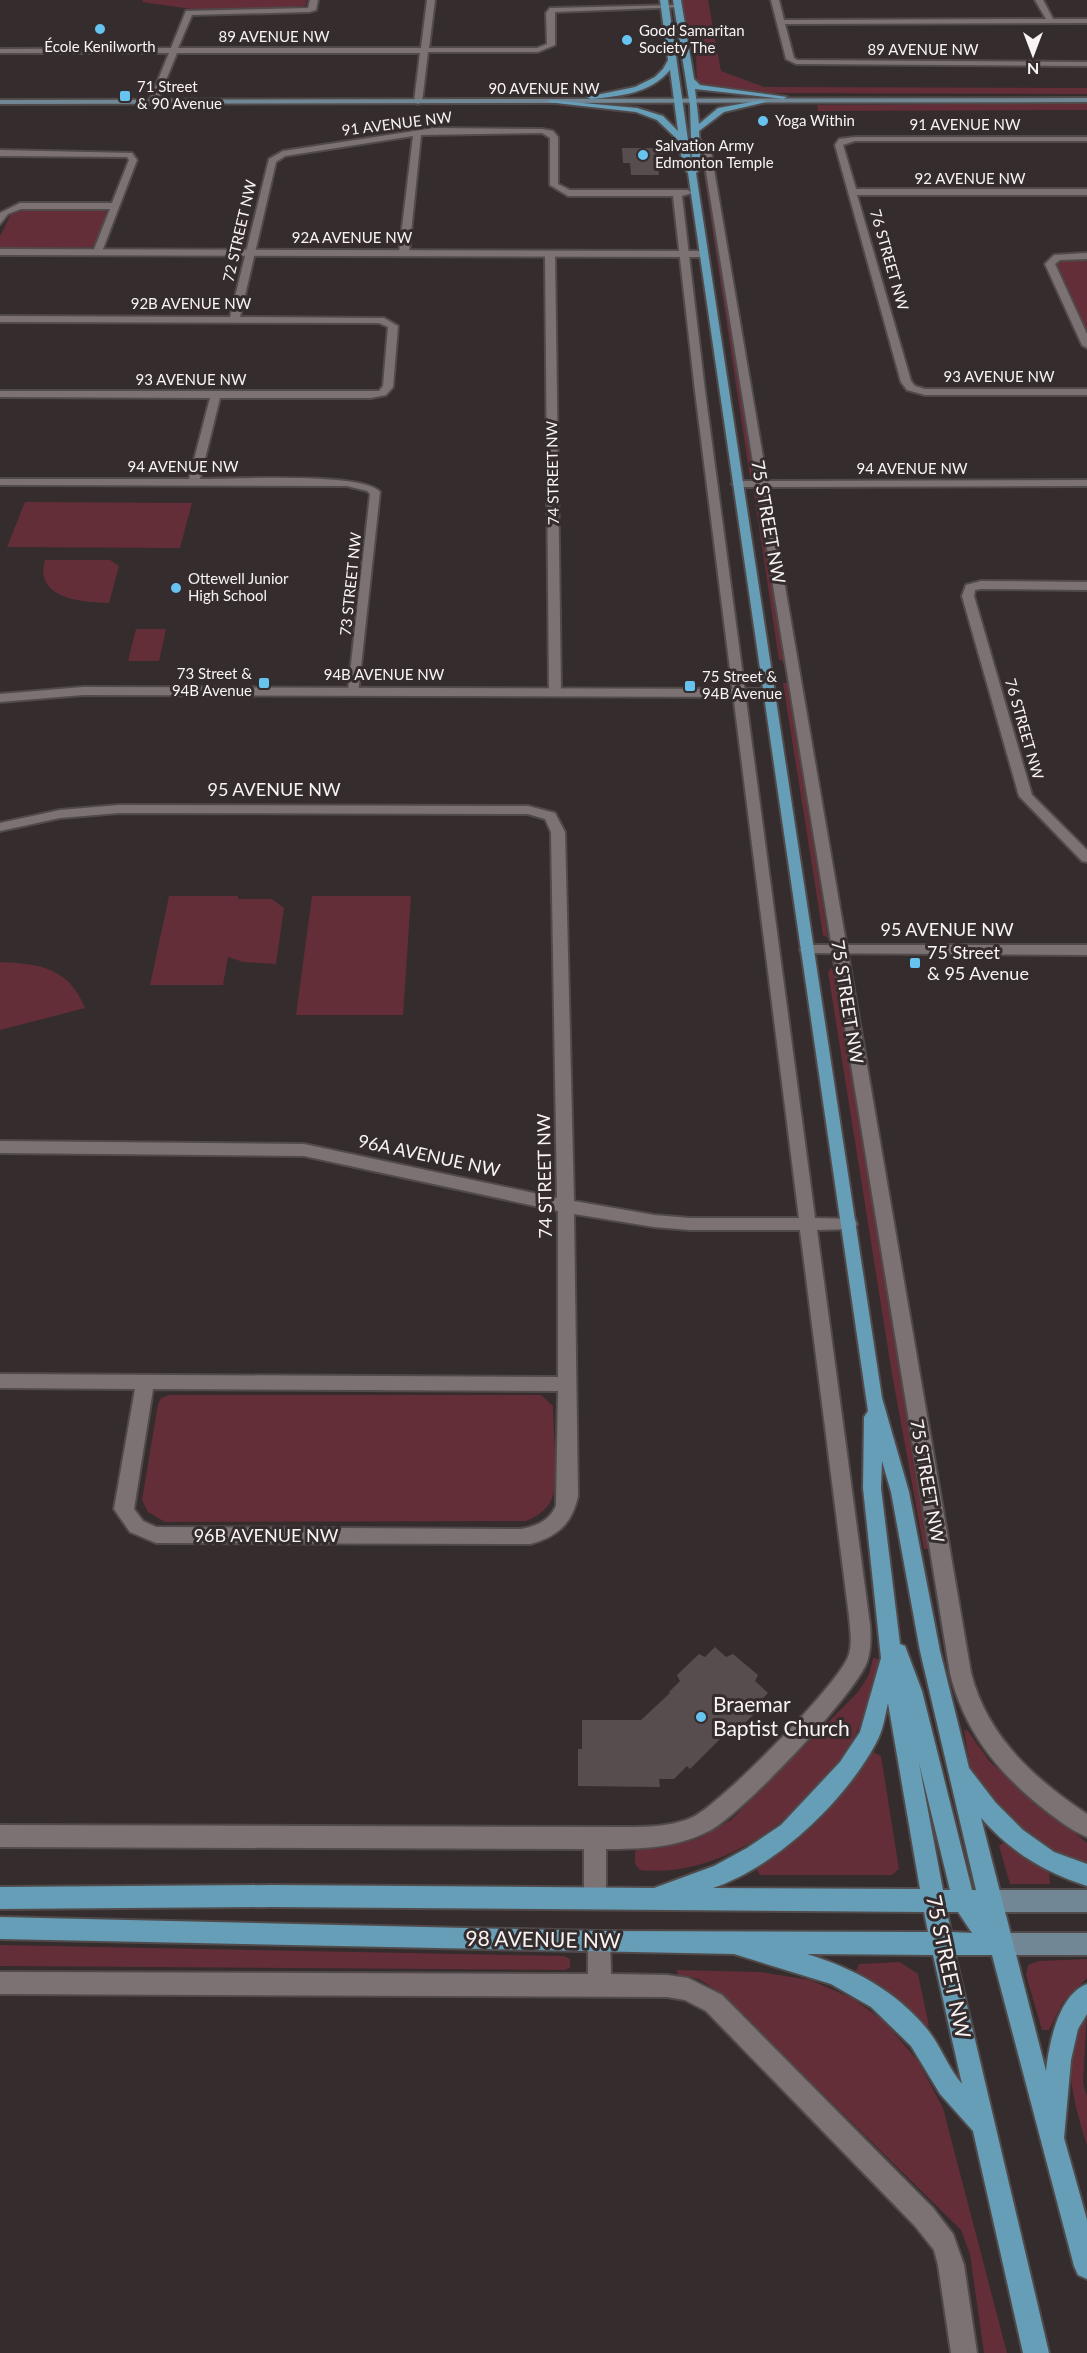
<svg xmlns="http://www.w3.org/2000/svg" width="1087" height="2353" viewBox="0 0 1087 2353" font-family="Lato,sans-serif">
<style>
.green{fill:#632e37}
.building{fill:#574d4e}
.lines{fill:none;stroke-linecap:round;stroke-linejoin:round}
.minor-casing{stroke:#514a4a;stroke-width:4}
.tertiary-casing{stroke:#514a4a;stroke-width:4}
.secondary-casing{stroke:#514a4a;stroke-width:4}
.primary-casing{stroke:#514a4a;stroke-width:4}
.minor{fill:#7c7273;fill-rule:evenodd}
.tertiary{fill:#7c7273;fill-rule:evenodd}
.secondary{fill:#718795;fill-rule:evenodd}
.primary{fill:#669db7;fill-rule:evenodd}
.poi-dot{fill:#67c4f0;stroke:#352c2d;stroke-width:2}
.labels{text-anchor:middle;stroke-width:6;stroke-linejoin:round;paint-order:stroke}
.far-poi-label{font-size:15px;fill:#f9f3f3;stroke:#352c2d;text-anchor:start}
.far-street-label{font-size:15px;fill:#f9f3f3;stroke:#352c2d}
.street-label{font-size:18px;fill:#f9f3f3;stroke:#352c2d}
.poi-label{font-size:18px;fill:#f9f3f3;stroke:#352c2d;text-anchor:start}
.near-poi-label{font-size:21px;fill:#f9f3f3;stroke:#352c2d;text-anchor:start}
.near-street-label{font-size:21px;fill:#f9f3f3;stroke:#352c2d}
</style>
<rect width="100%" height="100%" fill="#352c2d"/>
<g class="green">
<path d="M143,0H307L306,5L296,8L191,9L142,2Z"/>
<path d="M682,0H708L721,71L764,87L1087,88V94L755,93L707,88L697,83L696,51L687,31Z"/>
<path d="M1087,103V110L818,111L817,105Z"/>
<path d="M703,168L706,169L755,478L750,477Z"/>
<path d="M101,209L107,212L95,245L91,247L0,248V236L12,212L16,210Z"/>
<path d="M1087,258V334L1055,262Z"/>
<path d="M754,494H757L759,500L788,678L782,660H779Z"/>
<path d="M25,502L192,503L180,548L7,547Z"/>
<path d="M45,560H110L119,566L109,603C81,602 34,599 45,560Z"/>
<path d="M136,629H166L159,661H128Z"/>
<path d="M783,683H788L828,938L823,935Z"/>
<path d="M169,896H238V899H272L284,908L276,964L243,962L228,957L223,985H150Z"/>
<path d="M312,896H411L403,1015H296Z"/>
<path d="M0,962C40,964 68,967 85,1008L0,1030Z"/>
<path d="M831,968L835,973L929,1549H924L892,1374L828,972Z"/>
<path d="M169,1395H541L553,1406C553,1430 558,1469 554,1492C551,1507 539,1516 526,1521L165,1522L148,1512L142,1500L158,1404L161,1398Z"/>
<path d="M873,1658L879,1659C871,1764 748,1882 640,1870L635,1864V1852L641,1846L666,1845L697,1839L731,1820L858,1692L869,1675Z"/>
<path d="M964,1730L968,1731L990,1762L1087,1843V1866C1040,1859 994,1819 974,1776C968,1763 967,1745 964,1730Z"/>
<path d="M873,1752L881,1756L899,1869L892,1875H760L755,1867L828,1806Z"/>
<path d="M1004,1842L1049,1873L1050,1884H1010L999,1846Z"/>
<path d="M0,1945L564,1956L570,1959V1968L564,1970L0,1966Z"/>
<path d="M1087,1959V1978L1063,2002L1049,2030H1042L1026,1975L1028,1965L1039,1961Z"/>
<path d="M900,1962L918,1974L929,2026L920,2027L884,1992L856,1971L859,1964Z"/>
<path d="M677,1970L760,1972L810,1980L852,1998L884,2021L918,2061L943,2108L1007,2353H984L970,2254L961,2230L720,1993L699,1979L678,1975Z"/>
<path d="M1087,2011L1083,2083L1087,2096V2145C1074,2103 1057,2050 1087,2011Z"/>
</g>
<g class="building">
<path d="M622,148H662L664,163H658L659,175H631L630,163H623Z"/>
<path d="M715,1647L726,1657L733,1654L758,1675L755,1681L768,1693L758,1703L761,1707L738,1730L732,1727L690,1769L687,1766L674,1779H659L660,1787L578,1786V1749H582V1720H641L670,1693L669,1692L680,1681L677,1675L699,1654L705,1657Z"/>
</g>
<g class="lines">
<defs>
<g id="minor">
<path d="M310,0H318L316,10L309,12L192,15L178,48H421L427,0H435L429,48H537L547,44L546,13L550,8L678,5L682,7L555,12V45L538,52H428L422,102L418,104L414,102L420,53H177L157,102L153,104L149,102L169,53H0V49L171,48L186,11L308,8Z"/>
<path d="M771,0H779L784,20L1046,19L1035,0H1043L1053,19H1087V23L785,24L794,58L797,60L1087,62V66L796,64L786,59Z"/>
<path d="M434,128L542,129L553,131L558,137V184L570,190H688L692,193L682,196L705,391L815,1218L855,1219L857,1224L855,1229L817,1230L870,1625C871,1638 871,1650 867,1662C854,1696 742,1814 709,1831C676,1848 641,1849 606,1849V1898L603,1906L595,1909L587,1906L584,1898V1849L0,1847V1825L622,1827C646,1827 674,1827 695,1816C725,1799 835,1688 848,1657C853,1645 850,1629 849,1616L800,1230H690L654,1227L574,1214L578,1496C572,1524 557,1537 530,1544L156,1543L130,1532L114,1509L135,1389L0,1388V1374L558,1377V1211L304,1156L0,1153V1141L304,1144L557,1198L551,832L545,819L528,814L119,813L60,818L0,831V823L60,810L119,805L528,806L555,813L565,832L574,1201L654,1215L690,1218H799L695,391L673,196H568L550,185V138L542,133L421,135L409,253L404,256L399,253L413,136L285,156L276,162L240,317L384,318L398,326L393,387L386,395L371,398H220L200,479C231,479 364,472 380,492L358,694L354,695L348,691L370,494L367,491L347,486L0,485V479H189L210,398L0,397V391H379L383,386L388,327L379,323L0,322V316L230,317L269,159L283,151ZM153,1389L558,1391L556,1506C549,1521 537,1526 521,1529L156,1527L143,1521L134,1509Z"/>
<path d="M855,137H1087V141H855L843,145L856,189H1087V195H857L911,381L915,386L925,389H1087V395H925L907,390L901,382L835,145L839,139Z"/>
<path d="M696,138L710,146L767,481L1087,480V486L768,487L971,1673C987,1736 1034,1779 1087,1814V1837C1070,1830 1054,1817 1040,1806C996,1770 964,1730 950,1673L757,487H738L732,484L738,481H756L702,147L692,140Z"/>
<path d="M0,150L132,153L137,160L101,254L93,252L110,209H21L8,214L0,224V213L20,203H112L129,160L127,157L0,156Z"/>
<path d="M550,251L555,254L561,692L555,696L549,692L545,254Z"/>
<path d="M1087,253V259L1060,260L1055,264L1087,334V348L1082,345L1045,264L1054,255Z"/>
<path d="M981,581L1087,582V590L981,589L975,590L974,596L1032,795L1087,850V862L1082,861L1019,796L962,596L966,585Z"/>
<path d="M599,1931L607,1934L610,1942L611,1974L667,1975L688,1978L722,1995L933,2208L953,2234L964,2265L977,2353H951L938,2265L934,2250L915,2226L706,2011L685,2000L667,1997L0,1994V1972L588,1974V1942L591,1934Z"/>
</g>
<g id="tertiary">
<path d="M0,249L703,251L708,254L703,257L0,255Z"/>
<path d="M83,687L769,689L775,693L769,697L83,695L0,702V694Z"/>
<path d="M807,945H1087V955L802,953L800,950Z"/>
</g>
<g id="secondary">
<path d="M1087,98V102L0,104V100Z"/>
<path d="M990,1890H1087V1912H990L982,1909L979,1901L982,1893Z"/>
<path d="M1000,1933H1087V1955H1000L992,1952L989,1944L992,1936Z"/>
</g>
<path id="primary" d="M660,0H668L692,168L690,106L673,0H681L694,79L700,85L787,97L783,99L695,89L699,124L718,108L762,100L766,102L724,112L699,131L701,168L696,173L882,1398L909,1492L940,1651L969,1768L996,1803L1023,1830L1054,1852L1087,1864V1886C1044,1872 1011,1852 981,1818L1046,2071C1049,2044 1058,1995 1087,1984V2014L1078,2029L1071,2060L1064,2138L1087,2220V2279L1078,2275L1074,2266L992,1955H955L1049,2353H1023L973,2131L940,2094L911,2046L871,2007L831,1984L734,1954L0,1939V1917L599,1931L928,1932L924,1912L272,1907L0,1909V1887L272,1885L654,1888L714,1866L747,1848L781,1825L840,1762L860,1732L881,1658L863,1488L864,1417L868,1411L688,173L683,167L679,141L657,120L636,112L547,102L551,100L637,108L663,116L678,131L670,70C650,94 620,96 591,99L587,97L635,87L655,77L663,69L668,60ZM882,1461L891,1492L920,1651L976,1890H972L922,1691L905,1646L900,1644L881,1488ZM888,1703L920,1889L713,1888C776,1867 845,1801 876,1743C883,1731 885,1716 888,1703ZM919,1763L950,1890H943ZM947,1912H958L972,1933L951,1932ZM807,1954L933,1955L962,2084C948,2068 941,2046 927,2029C896,1991 853,1968 807,1954Z"/>
</defs>
<use href="#minor" class="minor-casing"/>
<use href="#tertiary" class="tertiary-casing"/>
<use href="#secondary" class="secondary-casing"/>
<use href="#primary" class="primary-casing"/>
<use href="#minor" class="minor"/>
<use href="#tertiary" class="tertiary"/>
<use href="#secondary" class="secondary"/>
<use href="#primary" class="primary"/>
</g>
<g class="poi-dot">
<circle cx="100" cy="29" r="6"/>
<circle cx="627" cy="40" r="6"/>
<rect x="119" y="90" width="12" height="12" rx="3"/>
<circle cx="763" cy="121" r="6"/>
<circle cx="643" cy="155" r="6"/>
<circle cx="176" cy="588" r="6"/>
<rect x="258" y="677" width="12" height="12" rx="3"/>
<rect x="684" y="680" width="12" height="12" rx="3"/>
<rect x="909" y="957" width="12" height="12" rx="3"/>
<circle cx="701" cy="1717" r="6"/>
</g>
<g class="labels">
<g class="far-poi-label">
<text x="639" y="36">Good Samaritan<tspan x="639" dy="17">Society The</tspan></text>
<text x="100" y="52" text-anchor="middle">École Kenilworth</text>
<text x="137" y="92">71 Street<tspan x="137" dy="17">&amp; 90 Avenue</tspan></text>
<text x="775" y="126">Yoga Within</text>
<text x="655" y="151">Salvation Army<tspan x="655" dy="17">Edmonton Temple</tspan></text>
<text x="188" y="584">Ottewell Junior<tspan x="188" dy="17">High School</tspan></text>
<text x="252" y="679" text-anchor="end">73 Street &amp;<tspan x="252" dy="17">94B Avenue</tspan></text>
<text x="702" y="682">75 Street &amp;<tspan x="702" dy="17">94B Avenue</tspan></text>
</g>
<g class="far-street-label">
<text x="274" y="42">89 AVENUE NW</text>
<text x="923" y="55">89 AVENUE NW</text>
<text x="544" y="94">90 AVENUE NW</text>
<text transform="translate(397 124) rotate(-7)" y="5">91 AVENUE NW</text>
<text x="965" y="130">91 AVENUE NW</text>
<text x="970" y="184">92 AVENUE NW</text>
<text transform="translate(240 231) rotate(-77)" y="5">72 STREET NW</text>
<text x="352" y="243">92A AVENUE NW</text>
<text transform="translate(889 260) rotate(74)" y="5">76 STREET NW</text>
<text x="191" y="309">92B AVENUE NW</text>
<text x="999" y="382">93 AVENUE NW</text>
<text x="191" y="385">93 AVENUE NW</text>
<text x="183" y="472">94 AVENUE NW</text>
<text x="912" y="474">94 AVENUE NW</text>
<text transform="translate(553 473) rotate(-91)" y="5">74 STREET NW</text>
<text transform="translate(351 584) rotate(-84)" y="5">73 STREET NW</text>
<text x="384" y="680">94B AVENUE NW</text>
<text transform="translate(1024 729) rotate(74)" y="5">76 STREET NW</text>
</g>
<g class="street-label">
<text transform="translate(768 522) rotate(80)" y="6">75 STREET NW</text>
<text x="274" y="796">95 AVENUE NW</text>
<text x="947" y="936">95 AVENUE NW</text>
<text transform="translate(847 1002) rotate(81)" y="6">75 STREET NW</text>
<text transform="translate(429 1156) rotate(12)" y="6">96A AVENUE NW</text>
<text transform="translate(545 1176) rotate(-91)" y="6">74 STREET NW</text>
<text transform="translate(927 1481) rotate(80)" y="6">75 STREET NW</text>
<text x="266" y="1542">96B AVENUE NW</text>
</g>
<g class="poi-label">
<text x="927" y="959">75 Street<tspan x="927" dy="21">&amp; 95 Avenue</tspan></text>
</g>
<g class="near-poi-label">
<text x="713" y="1712">Braemar<tspan x="713" dy="24">Baptist Church</tspan></text>
</g>
<g class="near-street-label">
<text transform="translate(543 1940) rotate(1)" y="7">98 AVENUE NW</text>
<text transform="translate(948 1967) rotate(78)" y="7">75 STREET NW</text>
</g>
</g>
<g transform="translate(1033 54) rotate(180)" stroke="#352c2d" stroke-width="4.5" paint-order="stroke">
<path d="M0-4.5L10 22L0 15L-10 22Z" fill="#f9f3f3"/>
<text y="-9" font-size="16" font-weight="bold" text-anchor="middle" fill="#f9f3f3">N</text>
</g>
</svg>
